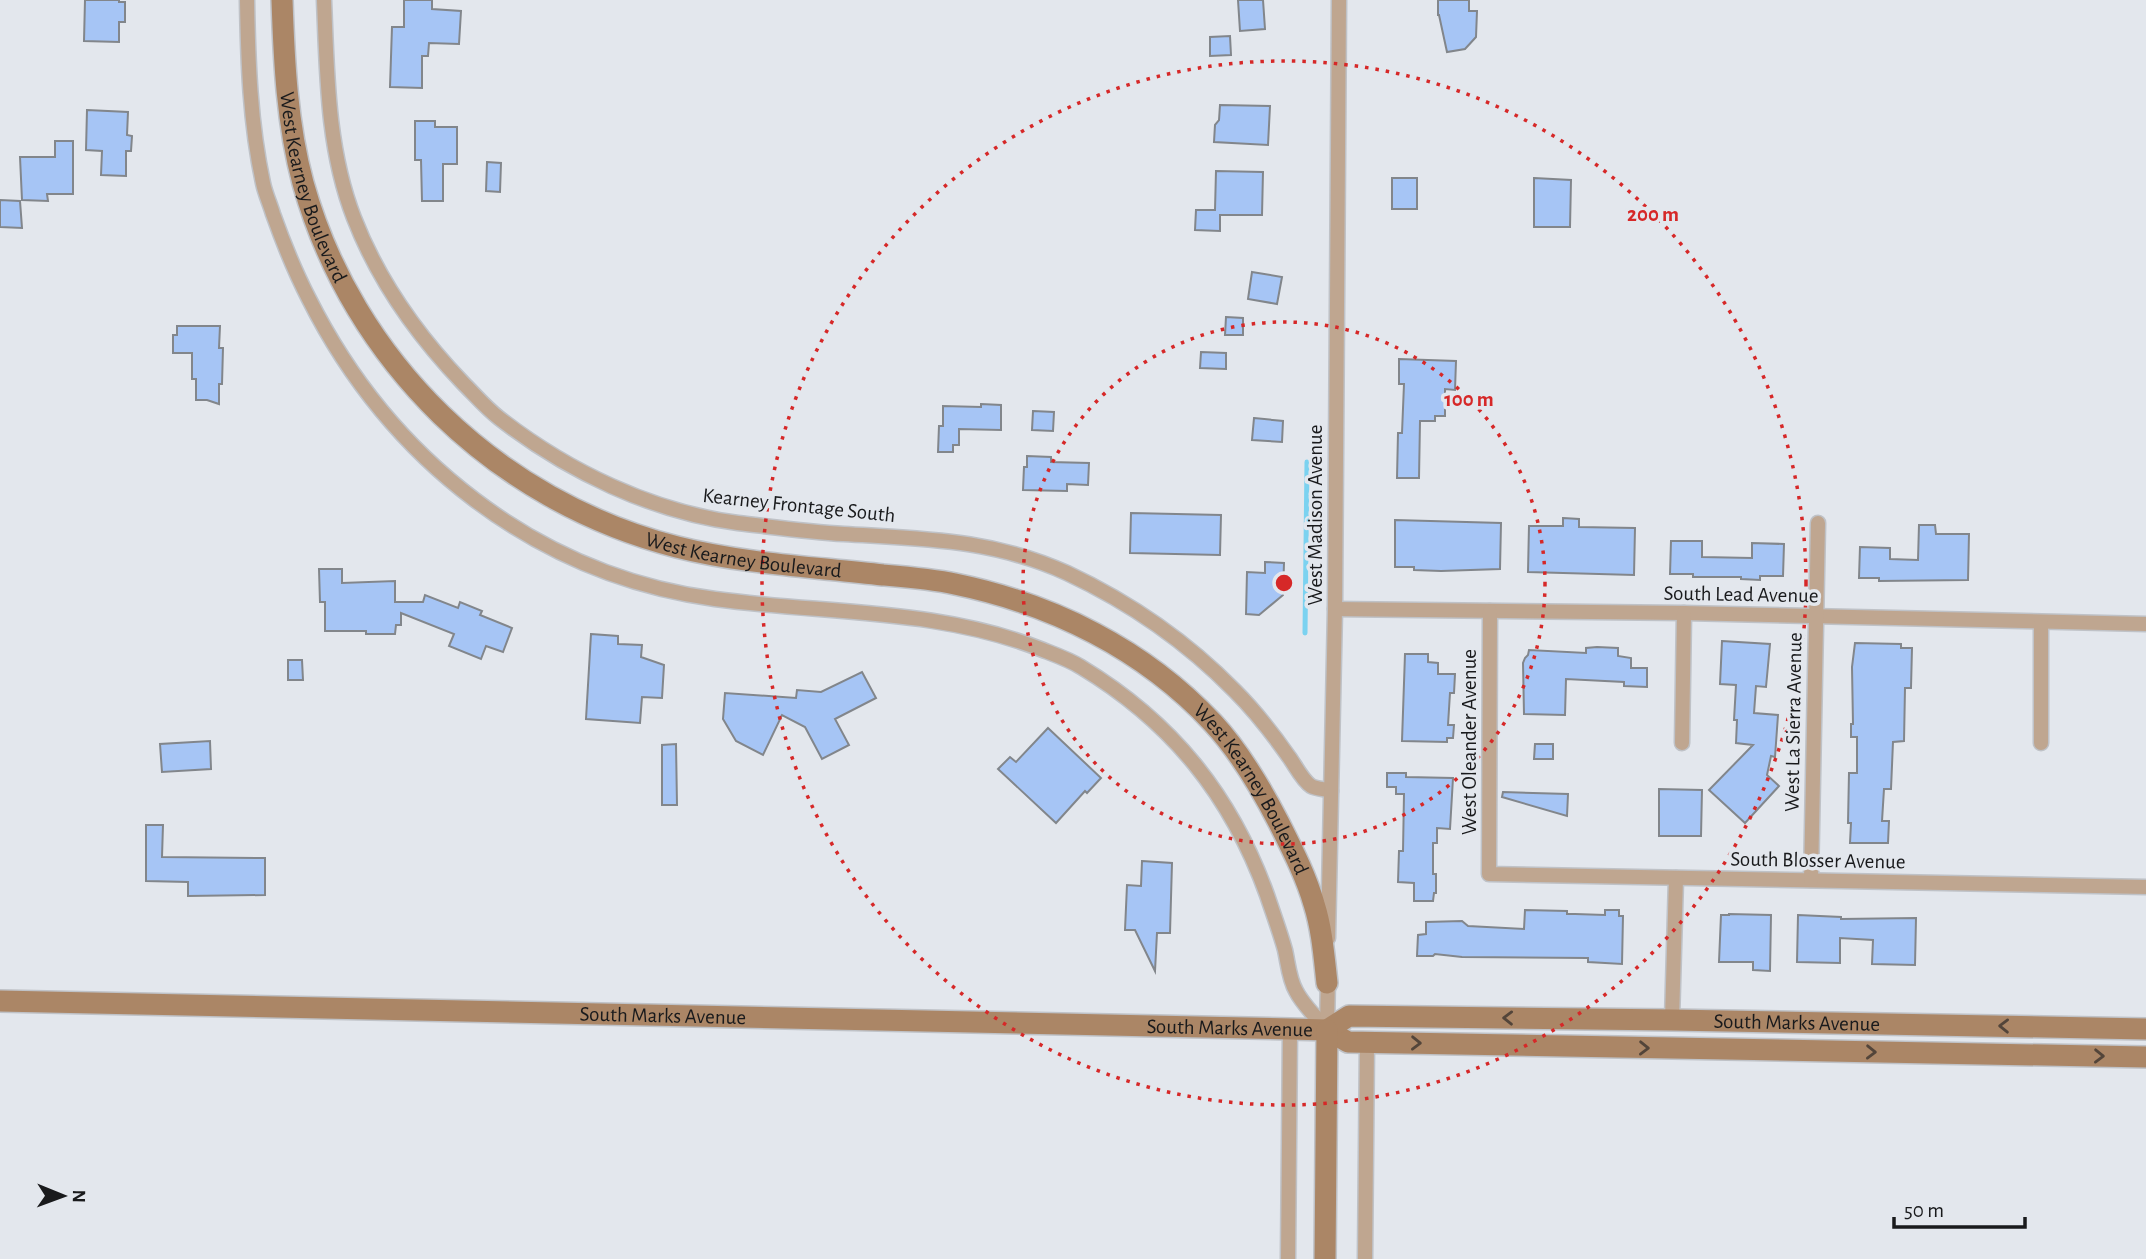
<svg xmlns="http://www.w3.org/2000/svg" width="2146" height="1259" viewBox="0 0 2146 1259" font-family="'Alegreya Sans',sans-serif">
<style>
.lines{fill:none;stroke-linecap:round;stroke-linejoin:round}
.stream{stroke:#7bd2f0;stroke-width:5}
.building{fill:#a6c5f5;stroke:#82868b;stroke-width:2}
.street-casing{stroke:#bfc2c7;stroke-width:17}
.secondary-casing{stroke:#bfc2c7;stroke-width:24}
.street{stroke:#bfa690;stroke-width:14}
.secondary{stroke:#ab8666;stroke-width:21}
.oneway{stroke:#53453a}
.ring{fill:none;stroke:#d62828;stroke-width:3.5;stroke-dasharray:3.5 7}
.labels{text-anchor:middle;stroke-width:7;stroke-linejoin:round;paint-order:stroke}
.street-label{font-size:21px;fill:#191a1c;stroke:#e3e7ed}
.centre{fill:#d62828;stroke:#e3e7ed;stroke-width:3.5}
.ring-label{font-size:21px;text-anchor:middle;font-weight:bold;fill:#d62828;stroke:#e3e7ed;stroke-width:7;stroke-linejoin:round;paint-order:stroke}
</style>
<rect width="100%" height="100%" fill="#e3e7ed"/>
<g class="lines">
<path class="stream" d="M1305,633L1307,462"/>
</g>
<g class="building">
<path d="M85,0H119V2H125V22H119V42L84,41Z"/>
<path d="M404,0H432V9L461,11L459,44L429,43L428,56H422V88L390,87L392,27H404Z"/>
<path d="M1238,0H1263L1265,29L1240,31Z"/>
<path d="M1438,0H1469V11H1477L1476,37L1465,49L1447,52L1439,15H1438Z"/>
<path d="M1230,36L1231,55L1210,56V37Z"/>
<path d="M1220,105L1270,106L1268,145L1214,142L1215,125L1219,120Z"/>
<path d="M87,110L128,112L127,135L132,136L131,151H126V176L101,175L102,151L86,150Z"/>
<path d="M415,121H435V127H457V164H443V201H422L421,160H415Z"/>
<path d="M55,141H73V194H47L48,201L22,200L20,157H55Z"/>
<path d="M487,162L501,163L500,192L486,191Z"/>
<path d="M1216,171L1263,172L1262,215H1220V231L1195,230L1196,210H1215Z"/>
<rect x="1392" y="178" width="25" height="31"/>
<path d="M1534,178L1571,180L1570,227H1534Z"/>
<path d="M0,200L20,201L22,228L0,227Z"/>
<path d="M1252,272L1282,277L1277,304L1248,299Z"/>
<path d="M1226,317L1243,318V335H1225Z"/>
<path d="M177,326H220L219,348H223L222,384H219V404L207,400H196V379H192V353H173V335H177Z"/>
<path d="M1201,352L1226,353V369L1200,368Z"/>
<path d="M1399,359L1456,361L1455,390L1445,389V416H1435V421H1420L1419,478H1397L1398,433H1402L1404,384H1399Z"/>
<path d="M981,404L1001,405V430L959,429V445H953V452H938L939,426H943V406L981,407Z"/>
<path d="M1033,411L1054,412L1053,431L1032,430Z"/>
<path d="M1254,418L1283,421L1282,442L1252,440Z"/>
<path d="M1027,456L1051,457V462L1089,463L1088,485L1067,484V491L1023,490L1024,467H1027Z"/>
<path d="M1131,513L1221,515L1220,555L1130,553Z"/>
<path d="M1563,518L1579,519V527L1635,528L1634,575L1528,572L1529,526H1563Z"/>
<path d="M1395,520L1501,523L1500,569L1441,571L1414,570V567H1395Z"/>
<path d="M1919,525H1935L1936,534H1969L1968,580L1879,581V578H1859L1860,547L1890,548V559L1918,560Z"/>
<path d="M1671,541H1702V557L1752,558V543L1784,544L1783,576H1760V580L1741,579V577H1693V574H1670Z"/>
<path d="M1265,562L1284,563L1283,595L1259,615L1246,614L1247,572L1265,573Z"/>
<path d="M319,569H342V583L395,581V602H423L425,595L458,608L460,602L482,611L480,615L512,628L503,652L486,646L481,659L449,646L454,634L401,613V625H396L395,634H366V631H325V602H320Z"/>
<path d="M591,634L618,636V644L642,645L641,657L664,665L662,698L642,697L640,723L586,719Z"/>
<path d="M1722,641L1770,644L1766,687L1756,686L1754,713L1778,715L1775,757L1771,756L1767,775L1779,786L1745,823L1709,790L1753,745L1736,743L1737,720H1734L1736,685L1720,684Z"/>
<path d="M1855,643L1901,644V648H1912L1911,688H1905L1904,741L1893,742L1891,789H1884L1882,821H1889L1888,843H1850L1851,823H1848L1849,773H1857V737H1851V724H1853L1852,667Z"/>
<path d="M1597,647L1618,648V656L1631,658V668H1647V687L1624,686V682L1566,679L1565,715L1524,714L1523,663L1525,658L1528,655L1529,650L1586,653V648Z"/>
<path d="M1405,654H1428V662L1438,663V674H1455L1454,693H1450L1448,725H1454L1453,738H1447V742L1402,741Z"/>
<path d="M288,660H302L303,680H288Z"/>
<path d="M862,672L876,698L835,719L849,745L822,759L805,727L782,715L763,755L736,741L723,719L725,693L796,698L797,690L821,692Z"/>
<path d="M1048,728L1101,778L1087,793L1085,791L1056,823L998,769L1010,757L1016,762Z"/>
<path d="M210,741L211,769L162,772L160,744Z"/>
<path d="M676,744L677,805H662V745Z"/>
<path d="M1535,744H1553V759H1534Z"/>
<path d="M1387,773H1406V777L1453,778L1450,829L1437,828V843H1433V874H1436V893H1434L1433,901H1414V883L1398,882L1399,851H1403L1404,794H1396V787H1387Z"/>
<path d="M1659,789L1702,790L1701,836H1659Z"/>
<path d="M1503,792L1568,794L1567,816L1502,797Z"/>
<path d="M146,825H163L162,857L265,858V895L188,896V882L146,881Z"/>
<path d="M1142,861L1172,863L1170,933H1157L1155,971L1135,930H1125L1127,885L1141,886Z"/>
<path d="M1525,910L1567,911V914H1575L1605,915V910H1619V916H1623L1622,964L1588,962V958L1462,957L1435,954L1433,956H1417L1418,935L1426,934V922L1462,921L1468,926L1524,929Z"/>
<path d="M1729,914L1771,915L1770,971L1753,970V962H1719L1721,915H1729Z"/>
<path d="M1798,915L1841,917V919L1916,918L1915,965L1872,964L1873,940L1840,938V963L1797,962Z"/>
</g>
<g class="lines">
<defs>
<g id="street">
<path d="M247,0C248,61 250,123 263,183C265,193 270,204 273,214C284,245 294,270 309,299C389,458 535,575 715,599C824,614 939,608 1043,650C1056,655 1070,660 1081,667C1172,722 1231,795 1267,895C1273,913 1280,932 1285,950C1288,963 1289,979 1296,991C1303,1005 1317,1018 1327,1030"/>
<path d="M324,0C327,73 327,149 354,218C378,280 417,335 463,383C475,395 486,408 499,418C567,471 652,512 738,523C773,527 809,532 844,534C924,539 992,539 1067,573C1129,602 1187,642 1235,691C1255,711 1273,734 1289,757C1295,765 1302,780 1311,786C1316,789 1326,789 1331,791"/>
<path d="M1335,609L1684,613L2146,624"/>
<path d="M1490,611L1489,874L2146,887"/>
<path d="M1682,743L1684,613"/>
<path d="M2041,743V622"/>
<path d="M1811,880L1818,523"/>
<path d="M1328,938L1335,609L1339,0"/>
<path d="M1672,1020L1676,878"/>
<path d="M1327,1030L1328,975"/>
<path d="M1288,1259L1290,1029"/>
<path d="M1365,1259L1367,1042"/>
</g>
<g id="secondary">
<path id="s1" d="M282,0C284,61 287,124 303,183C353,362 497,501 677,547C744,564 815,567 883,575C907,577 932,579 955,584C1052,604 1144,649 1213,723C1239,751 1261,788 1279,823C1292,849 1306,876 1314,904C1322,929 1324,956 1327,983"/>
<path id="s2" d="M0,1001L1290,1029L1327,1030L1348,1042L2146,1057"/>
<path id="s3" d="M1327,1030L1349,1016L1672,1020L2146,1029"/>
<path d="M1325,1259L1327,1030"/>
</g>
</defs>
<use href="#street" class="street-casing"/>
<use href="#secondary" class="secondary-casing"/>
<use href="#street" class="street"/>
<use href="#secondary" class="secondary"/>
</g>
<defs><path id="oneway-chevron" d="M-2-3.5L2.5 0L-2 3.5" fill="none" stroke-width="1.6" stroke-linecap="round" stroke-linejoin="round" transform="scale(1.75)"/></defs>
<g class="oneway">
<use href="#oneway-chevron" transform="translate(1508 1018) rotate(-179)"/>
<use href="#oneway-chevron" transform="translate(2004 1026) rotate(-179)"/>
<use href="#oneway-chevron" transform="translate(1416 1043) rotate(1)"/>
<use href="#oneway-chevron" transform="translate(1644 1048) rotate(1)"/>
<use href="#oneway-chevron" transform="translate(1871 1052) rotate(1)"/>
<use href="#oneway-chevron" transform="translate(2099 1056) rotate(1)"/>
</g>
<g class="ring">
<circle cx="1284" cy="583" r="261"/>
<circle cx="1284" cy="583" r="522"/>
</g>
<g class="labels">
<g class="street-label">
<text dy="7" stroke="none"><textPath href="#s1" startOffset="191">West Kearney Boulevard</textPath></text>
<text transform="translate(799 505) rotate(6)" y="7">Kearney Frontage South</text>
<text transform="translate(1315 515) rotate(-90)" y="7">West Madison Avenue</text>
<text dy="7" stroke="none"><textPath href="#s1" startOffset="798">West Kearney Boulevard</textPath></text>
<text transform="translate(1741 594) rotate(1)" y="7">South Lead Avenue</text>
<text transform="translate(1793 722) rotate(-89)" y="7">West La Sierra Avenue</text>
<text transform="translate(1469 742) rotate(-90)" y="7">West Oleander Avenue</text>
<text dy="7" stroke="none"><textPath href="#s1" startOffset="1386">West Kearney Boulevard</textPath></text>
<text transform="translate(1818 860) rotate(1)" y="7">South Blosser Avenue</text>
<text dy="7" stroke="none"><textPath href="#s2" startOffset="663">South Marks Avenue</textPath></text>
<text dy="7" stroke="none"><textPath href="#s3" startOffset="474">South Marks Avenue</textPath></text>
<text dy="7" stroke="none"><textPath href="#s2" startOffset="1230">South Marks Avenue</textPath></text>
</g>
</g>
<circle cx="1284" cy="583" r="10" class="centre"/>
<g class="ring-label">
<text x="1653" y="221">200 m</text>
<text x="1469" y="406">100 m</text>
</g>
<g transform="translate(63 1196) rotate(91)" stroke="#e3e7ed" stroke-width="5" paint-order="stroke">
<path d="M0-5L12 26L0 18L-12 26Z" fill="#191a1c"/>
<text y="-10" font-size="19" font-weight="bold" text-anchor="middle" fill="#191a1c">N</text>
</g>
<path d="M1894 1217v10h131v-10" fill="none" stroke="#191a1c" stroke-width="3.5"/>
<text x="1904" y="1217" font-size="21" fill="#191a1c" stroke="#e3e7ed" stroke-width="5" paint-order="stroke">50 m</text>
</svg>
